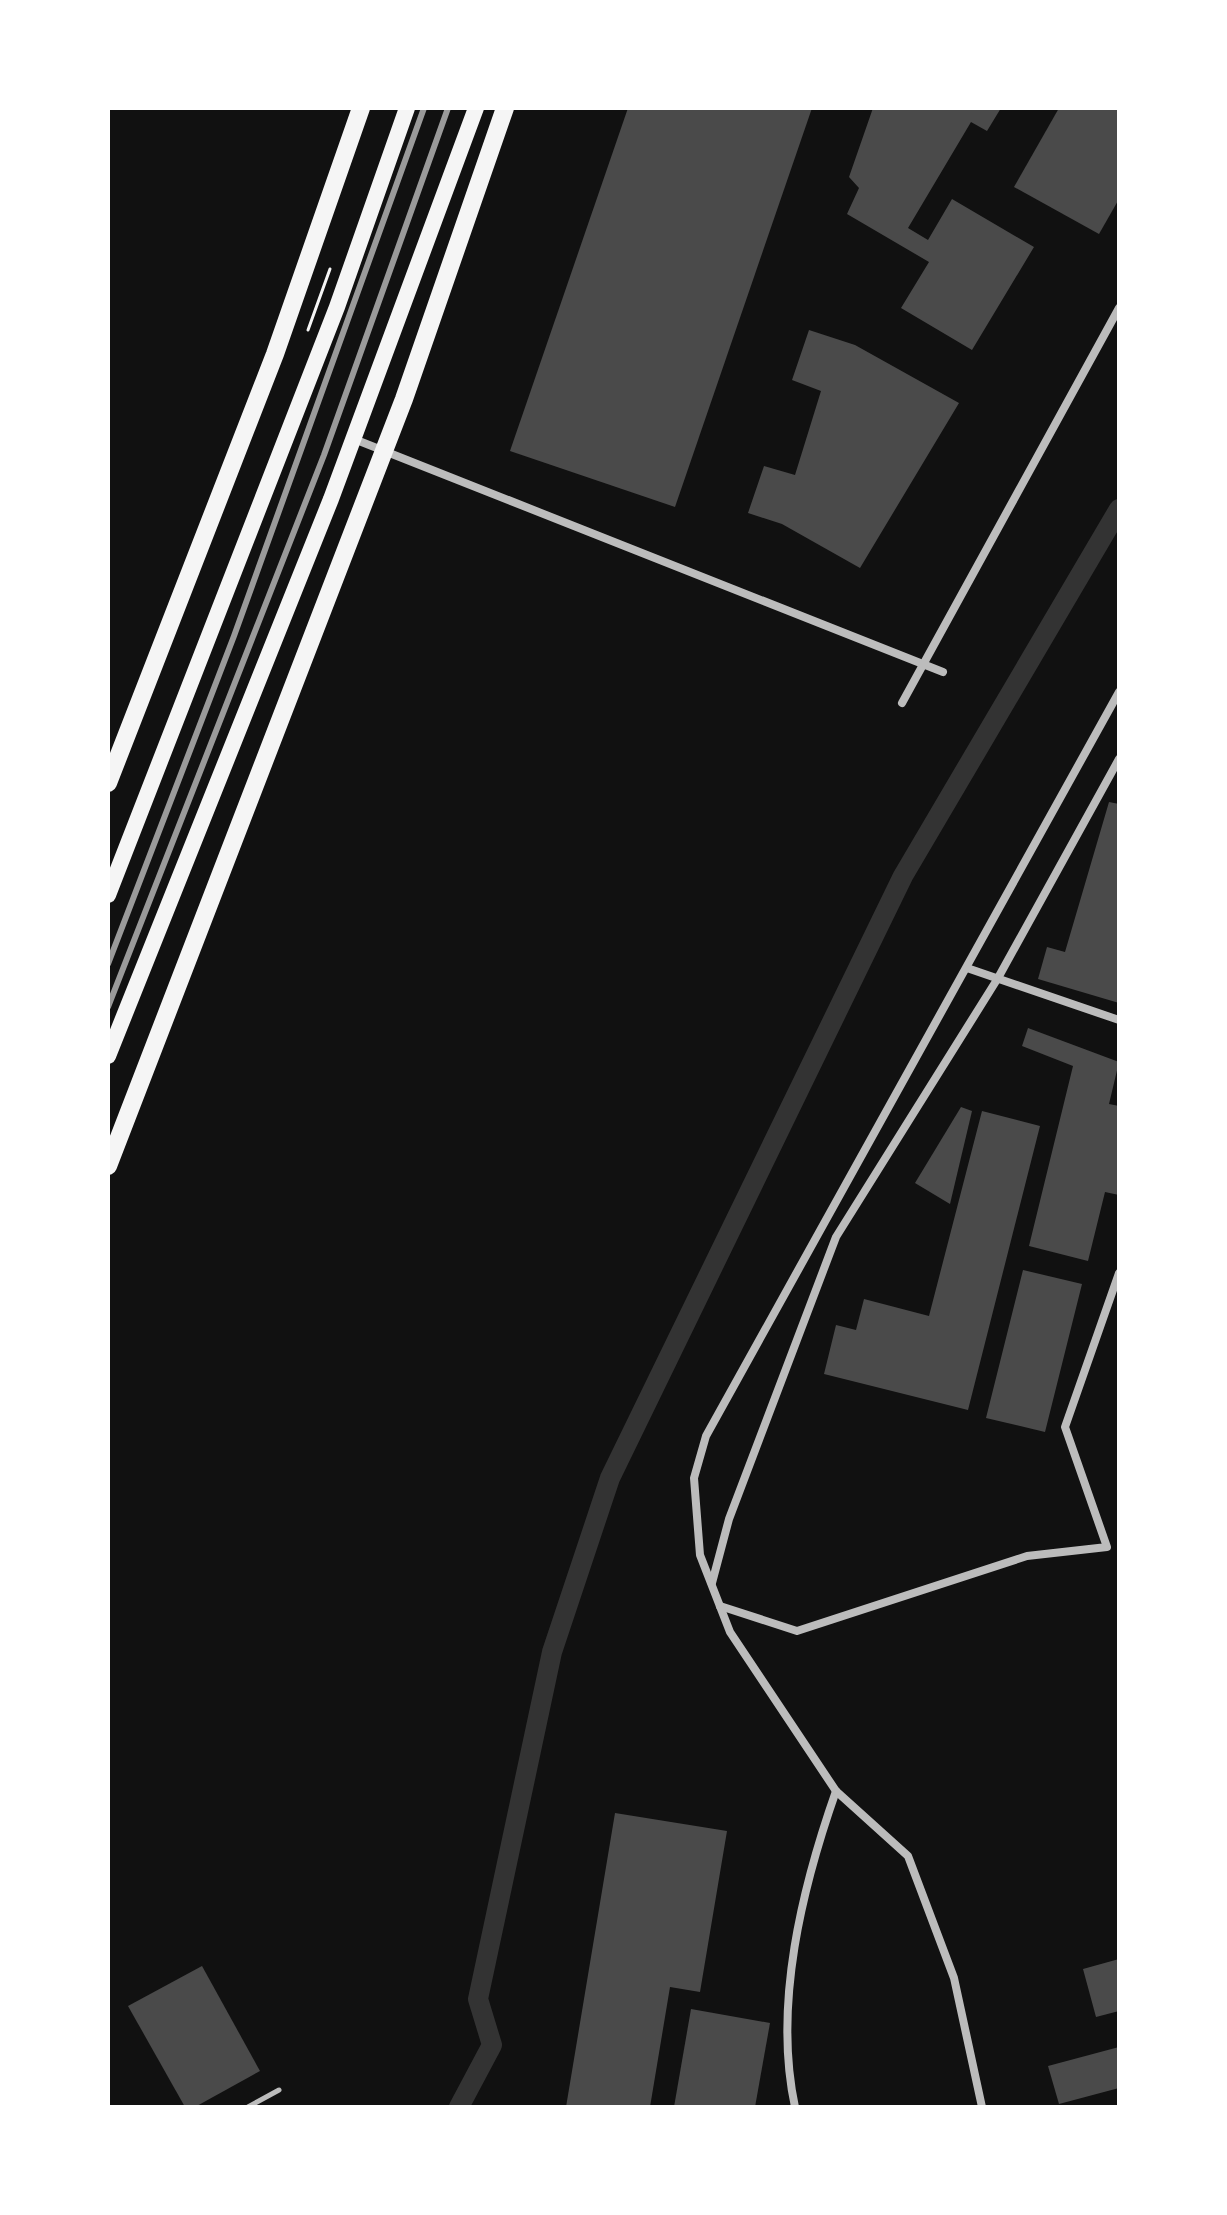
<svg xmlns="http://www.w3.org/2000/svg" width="1227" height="2215" viewBox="0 0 1227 2215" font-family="Raleway,sans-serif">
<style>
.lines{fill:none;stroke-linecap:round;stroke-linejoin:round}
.canal{stroke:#333;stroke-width:20}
.building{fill:#4a4a4a}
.path{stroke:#f5f5f5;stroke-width:3}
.service{stroke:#bcbcbc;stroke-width:5}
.minor{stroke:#bcbcbc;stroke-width:8}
.primary{stroke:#f5f5f5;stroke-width:16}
.trunk{stroke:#f5f5f5;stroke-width:18}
.rail{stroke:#9a9a9a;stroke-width:6}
</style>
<rect width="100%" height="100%" fill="#111"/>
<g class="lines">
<path class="canal" d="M459,2107L492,2045L478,1999L552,1652L610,1478L903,876L1119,509"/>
</g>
<g class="building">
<path d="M628,108H812L675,507L510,451Z"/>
<path d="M873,108H1001L987,131L971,122L908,228L928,240L952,199L1034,247L972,350L901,308L929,262L847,214L859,188L849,177Z"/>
<path d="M1059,108H1119V199L1099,234L1014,187Z"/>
<path d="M809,330L855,345L959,403L860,568L782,524L748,513L764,466L795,475L821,391L792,380Z"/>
<path d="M1109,802L1119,804V1003L1038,979L1047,947L1065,952Z"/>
<path d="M1028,1028L1119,1062L1109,1104L1119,1106V1195L1105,1192L1088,1261L1029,1246L1073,1066L1022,1046Z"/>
<path d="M961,1107L972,1111L950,1204L915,1183Z"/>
<path d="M982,1111L1040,1126L968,1410L824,1374L836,1325L856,1330L864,1299L929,1316Z"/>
<path d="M1023,1270L1082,1284L1045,1432L986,1418Z"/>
<path d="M615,1813L727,1831L700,1992L670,1987L650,2107H566Z"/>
<path d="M1119,1959V2011L1096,2017L1083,1969Z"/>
<path d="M202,1966L260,2071L195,2107H185L128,2006Z"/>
<path d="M691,2009L770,2023L755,2107H674Z"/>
<path d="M1119,2047V2088L1059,2104L1048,2066Z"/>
</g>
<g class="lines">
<path class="path" d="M308,330L330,269"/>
<path class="service" d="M248,2107L279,2090"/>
<g class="minor">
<path d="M354,439L943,672"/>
<path d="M902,703L1119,308"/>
<path d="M967,968L1119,1020"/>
<path d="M712,1583L729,1519L836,1237L998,978L1119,759"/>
<path d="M720,1606L797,1631L1027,1556L1107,1547L1065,1427L1119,1273"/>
<path d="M795,2107C773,2005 802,1888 836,1791"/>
<path d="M982,2107L954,1978L908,1856L836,1791L730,1632L700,1555L694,1478L706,1436L1119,692"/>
</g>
<g class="primary">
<path d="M108,895L337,307L407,108"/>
<path d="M108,1056L331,499L476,108"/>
</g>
<g class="trunk">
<path d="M108,783L275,354L361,108"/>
<path d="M108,1166L404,399L505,108"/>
</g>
<g class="rail">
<path d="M108,964L234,636L424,108"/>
<path d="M108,1007L324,455L448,108"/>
</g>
</g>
<rect width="1227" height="2215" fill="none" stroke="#ffffff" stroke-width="220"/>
</svg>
